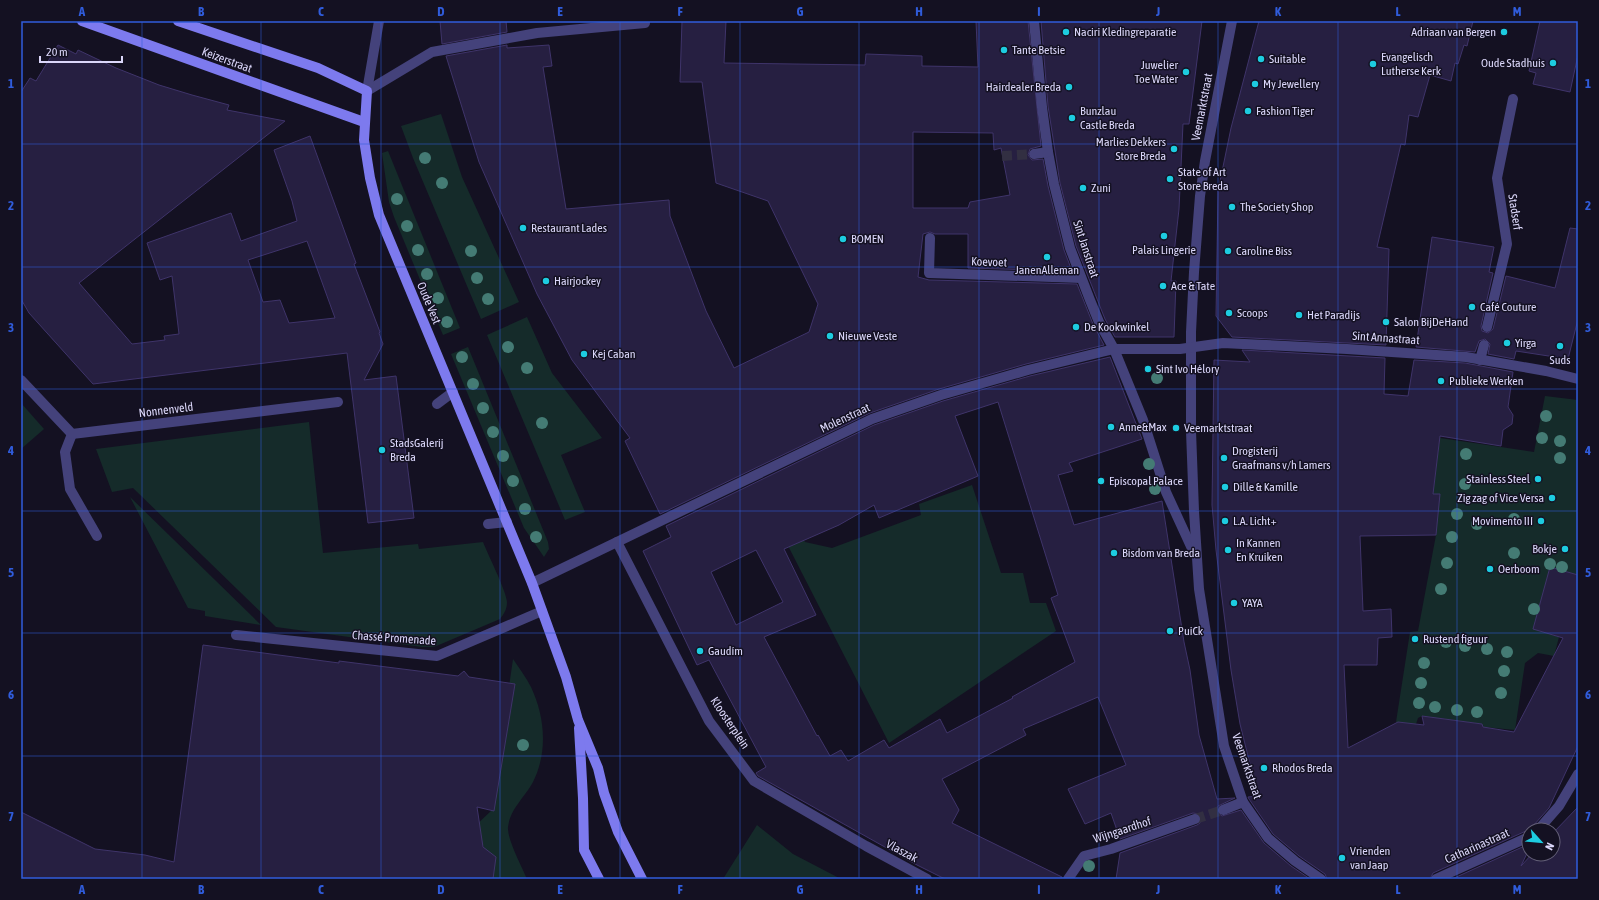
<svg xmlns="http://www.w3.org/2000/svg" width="1599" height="900" viewBox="0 0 1599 900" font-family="'Asap Condensed',sans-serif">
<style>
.green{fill:#152b2a}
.building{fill:#261f41;stroke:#3f346a;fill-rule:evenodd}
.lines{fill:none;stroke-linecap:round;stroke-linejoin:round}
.street-tunnel{stroke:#322f42;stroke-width:10;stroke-dasharray:10 5;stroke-linecap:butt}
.lane{stroke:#44427b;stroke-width:10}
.street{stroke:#44427b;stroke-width:10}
.secondary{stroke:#7d7aee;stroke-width:10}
.tree{fill:#447b74}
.grid{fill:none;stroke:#305cdb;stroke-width:1;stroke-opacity:0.55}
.poi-dot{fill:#1dcce0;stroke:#141122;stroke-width:1.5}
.labels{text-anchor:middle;stroke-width:3;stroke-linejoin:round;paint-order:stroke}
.poi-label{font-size:12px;fill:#dbd7fa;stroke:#141122;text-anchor:start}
.street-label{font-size:12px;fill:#dbd7fa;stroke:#141122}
.neatline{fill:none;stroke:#305cdb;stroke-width:1.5}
.grid-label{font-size:13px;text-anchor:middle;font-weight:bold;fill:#305cdb}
</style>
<rect width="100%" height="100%" fill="#141122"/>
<g class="green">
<path d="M441,114L462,177L519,302L481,319L413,158L401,126Z"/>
<path d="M388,151L460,328L443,335L394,217L389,202L382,153Z"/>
<path d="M527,317L552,373L602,438L561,455L585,512L565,520L487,335Z"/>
<path d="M468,347L548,542L549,549L544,557L524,528L451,354Z"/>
<path d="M1545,396L1578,400V575L1550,567L1534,629L1559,637L1554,656L1538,653L1525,663L1515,730L1484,727L1482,724L1439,718L1436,721L1431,717L1422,716L1418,718L1416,724L1396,722L1410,632L1418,631L1436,535L1438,494H1433L1440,438L1534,452Z"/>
<path d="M21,403L44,429L21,449Z"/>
<path d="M309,422L323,553L418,544L419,549L483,542C488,555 506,590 507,602C507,609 504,614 500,619L434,647H422L276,627L133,488L112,492L96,449Z"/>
<path d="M972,485L1001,573H1023L1030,603H1046L1056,631L889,743L782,534L795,528L805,542L832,548L921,515L919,504Z"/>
<path d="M130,497L261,625L205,616V611L188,608Z"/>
<path d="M513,659C519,668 526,677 531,687C545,717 548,752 533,782C525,797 510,809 508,827C507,839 522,867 527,879H480L484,847L473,828L491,811Z"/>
<path d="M757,825L793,854L841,879H723Z"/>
</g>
<g class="building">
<path d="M440,21H506L507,32L442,44Z"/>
<path d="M682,21H726L724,63L865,65L866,54L922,56V66L978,67L976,21H1028L1041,146L1030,149L1028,155L1032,160L1043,159L1048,186L1064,250L1072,271L968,268V234H935L930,232L923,234L918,277L929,280L967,281L1077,284L1093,324L1104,345L1026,364L939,389L870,413L660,514L625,441L630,438L572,360L537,294L479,162L446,56L507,45V48L549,45L552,66L543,67L566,209L669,200L670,216L706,311L734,368L809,332L818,304L768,201L716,183L702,82H680ZM913,132L993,133L994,150L1001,148L1010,195L970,202L968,208H913Z"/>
<path d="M1041,21H1202L1189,124H1183L1179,209L1171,281H1176L1174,337H1115L1105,319L1076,246L1060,183L1048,106Z"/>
<path d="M1259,21H1473L1467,46L1464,45L1458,64L1455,63L1451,81L1430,75L1418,117L1409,115L1405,145L1401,144L1377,247L1389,249L1386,345L1232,337L1216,316L1218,191L1231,128Z"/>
<path d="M1540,21H1578V55L1570,92L1533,84L1536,73L1529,71Z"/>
<path d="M58,45L76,54L78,50L116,68L159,85L192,95L229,105L227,110L285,121L79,283L132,344L165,340L164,336L179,334L172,276L160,280L147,243L231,213L241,241L297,221L292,201L274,150L310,136L356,263L354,264L380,332L379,333L383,344L364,380L396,376L414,518L368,523L347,353L93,384L29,313L21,299V92L30,78L36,81ZM307,241L335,318L289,323L280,300L263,302L248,260Z"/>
<path d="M1570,228L1578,229V319L1568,359L1516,351L1514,359L1488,354L1490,344L1485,339L1479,341L1475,352L1416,347L1432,237L1494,247L1489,272L1493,273L1481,326L1482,331L1488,333L1493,329L1506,276L1555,288Z"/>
<path d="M1242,350L1385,358L1384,394L1408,396L1414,360L1465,363L1513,372L1508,407L1513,415L1512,424L1503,430L1501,446L1440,436L1433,494H1440L1436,535L1360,536L1363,611L1391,609L1392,637L1378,638L1377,665H1344L1348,748L1398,722L1424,725L1422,716L1482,724L1483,727L1514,732L1563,638L1533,629L1550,567L1578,575V746L1549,808L1533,826L1532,830L1526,831L1433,873L1430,879H1327L1325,874L1299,856L1273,834L1249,799L1248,797L1258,796L1240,724L1231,670L1216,550L1212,505L1214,360L1250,362Z"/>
<path d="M1110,357L1142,439L1069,463L1073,471L1058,475L1074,525L1162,501L1184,642L1190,670L1199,735L1217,799L1235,798L1218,806L1217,812L1222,816L1241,810L1264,843L1291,866L1310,879H1116L1120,853L1197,825L1200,823L1201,817L1199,814L1193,813L1120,839L1111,813L1085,824L1068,789L1126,765L1098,697L1023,729L1026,735L942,779L959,810L952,823L1062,877V879H945L917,865L758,776L756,773L766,767L709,660L697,665L643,551L671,537L666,526L874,425L943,401L1030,376ZM998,402L1058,595L1051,598L1075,662L1012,697L1013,698L947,733L940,719L889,748L884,740L848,761L841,750L830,756L818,735L817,736L764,637L816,615L784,549L839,525L874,505L879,518L978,476L955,416ZM756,550L783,602L736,625L711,572Z"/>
<path d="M203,645L339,663V661L458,676L464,671L469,677L515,684L494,811L477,807L483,847L496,857L493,879H21V812L95,849L145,855L174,862Z"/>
<path d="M1578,807V879H1452L1529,844V849L1521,866L1532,854H1553V833Z"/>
</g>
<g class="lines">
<g class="street-tunnel">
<path d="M1002,156L1034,154"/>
<path d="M1195,819L1223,810"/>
</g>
<g class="lane">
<path d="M367,91L432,52L537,33L645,23"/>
<path d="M1487,327L1507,244L1497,178L1513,99"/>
<path d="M1480,360L1484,345"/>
<path d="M437,404L453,392"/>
<path d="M72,434L65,452L70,489L97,536"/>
<path d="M488,524L507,522"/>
<path d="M236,635L437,656L542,611"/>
</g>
<g class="street">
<path d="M1034,21L1042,107L1048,152L1054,184L1070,248L1090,300L1099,322L1114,349L1143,420L1166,492L1194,553"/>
<path d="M1232,21L1205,161L1200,196L1194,272L1191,332V431L1194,511L1199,589L1224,746L1243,802L1268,838L1295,861L1321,879"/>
<path d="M367,91L379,21"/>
<path d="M1034,154L1048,152"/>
<path d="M930,238L929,273L1081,278"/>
<path d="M21,380L72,434L338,402"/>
<path d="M617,542L709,721L754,781L866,846L927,879"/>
<path d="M532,583L872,419L941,395L1028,370L1114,349H1180L1223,343L1347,349L1466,357L1546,371L1578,379"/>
<path d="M1223,810L1243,802"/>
<path d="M1538,830L1559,806L1578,774"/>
<path d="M1068,879L1084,856L1111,849L1195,819"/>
<path d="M1436,879L1529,837"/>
</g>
<g class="secondary">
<path d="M82,21L364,122"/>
<path d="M178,21L318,68L367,91L364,140L370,178L379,215L532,583L566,677L578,720L598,768L604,793L618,832L642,879"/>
<path d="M579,728L583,798L584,850L599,879"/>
</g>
</g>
<g class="tree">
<circle cx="425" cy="158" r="6"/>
<circle cx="442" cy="183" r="6"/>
<circle cx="397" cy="199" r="6"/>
<circle cx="407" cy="226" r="6"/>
<circle cx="418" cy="250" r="6"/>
<circle cx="471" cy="251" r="6"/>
<circle cx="427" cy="274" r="6"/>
<circle cx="477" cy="278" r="6"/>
<circle cx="438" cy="298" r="6"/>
<circle cx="488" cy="299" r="6"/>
<circle cx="447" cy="322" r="6"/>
<circle cx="508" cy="347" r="6"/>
<circle cx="462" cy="357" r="6"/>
<circle cx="527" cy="368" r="6"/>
<circle cx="1157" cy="378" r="6"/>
<circle cx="473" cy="384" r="6"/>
<circle cx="483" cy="408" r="6"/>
<circle cx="1546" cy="416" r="6"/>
<circle cx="542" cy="423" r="6"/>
<circle cx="493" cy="432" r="6"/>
<circle cx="1542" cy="438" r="6"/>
<circle cx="1560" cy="441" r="6"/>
<circle cx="1466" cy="454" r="6"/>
<circle cx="503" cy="456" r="6"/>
<circle cx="1560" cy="458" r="6"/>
<circle cx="1149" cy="464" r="6"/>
<circle cx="513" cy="481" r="6"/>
<circle cx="1465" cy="484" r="6"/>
<circle cx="1155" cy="489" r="6"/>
<circle cx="525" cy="509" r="6"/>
<circle cx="1457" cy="514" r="6"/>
<circle cx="1514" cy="519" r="6"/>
<circle cx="1477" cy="524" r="6"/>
<circle cx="536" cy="537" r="6"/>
<circle cx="1452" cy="537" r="6"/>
<circle cx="1514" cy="553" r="6"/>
<circle cx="1447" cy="563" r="6"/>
<circle cx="1550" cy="564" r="6"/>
<circle cx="1562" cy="567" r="6"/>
<circle cx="1441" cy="589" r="6"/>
<circle cx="1534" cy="609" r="6"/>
<circle cx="1446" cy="642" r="6"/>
<circle cx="1465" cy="646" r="6"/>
<circle cx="1487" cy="649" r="6"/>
<circle cx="1507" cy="652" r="6"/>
<circle cx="1424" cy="663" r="6"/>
<circle cx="1504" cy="671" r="6"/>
<circle cx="1421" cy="683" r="6"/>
<circle cx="1501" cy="693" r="6"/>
<circle cx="1419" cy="703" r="6"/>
<circle cx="1435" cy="707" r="6"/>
<circle cx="1457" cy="710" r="6"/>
<circle cx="1477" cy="712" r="6"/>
<circle cx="523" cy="745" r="6"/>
<circle cx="1089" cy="866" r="6"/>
</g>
<path class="grid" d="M142,21V879M261,21V879M381,21V879M500,21V879M620,21V879M740,21V879M859,21V879M979,21V879M1099,21V879M1218,21V879M1338,21V879M1457,21V879M21,144H1578M21,267H1578M21,389H1578M21,511H1578M21,633H1578M21,756H1578"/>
<g class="poi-dot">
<circle cx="1066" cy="32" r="4"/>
<circle cx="1504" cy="32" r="4"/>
<circle cx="1004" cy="50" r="4"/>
<circle cx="1261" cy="59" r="4"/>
<circle cx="1553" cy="63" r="4"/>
<circle cx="1373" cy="64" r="4"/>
<circle cx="1186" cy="72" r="4"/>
<circle cx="1255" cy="84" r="4"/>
<circle cx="1069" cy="87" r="4"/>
<circle cx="1248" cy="111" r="4"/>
<circle cx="1072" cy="118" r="4"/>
<circle cx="1174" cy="149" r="4"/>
<circle cx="1170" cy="179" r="4"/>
<circle cx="1083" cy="188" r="4"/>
<circle cx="1232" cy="207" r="4"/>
<circle cx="523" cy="228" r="4"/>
<circle cx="1164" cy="236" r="4"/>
<circle cx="843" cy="239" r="4"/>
<circle cx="1228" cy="251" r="4"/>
<circle cx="1047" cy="257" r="4"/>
<circle cx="546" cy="281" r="4"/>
<circle cx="1163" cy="286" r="4"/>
<circle cx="1472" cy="307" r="4"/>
<circle cx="1229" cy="313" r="4"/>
<circle cx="1299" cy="315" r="4"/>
<circle cx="1386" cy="322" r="4"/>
<circle cx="1076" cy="327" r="4"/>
<circle cx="830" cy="336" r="4"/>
<circle cx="1507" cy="343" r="4"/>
<circle cx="1560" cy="346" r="4"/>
<circle cx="584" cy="354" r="4"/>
<circle cx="1148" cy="369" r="4"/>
<circle cx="1441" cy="381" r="4"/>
<circle cx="1111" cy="427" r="4"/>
<circle cx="1176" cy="428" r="4"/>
<circle cx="382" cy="450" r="4"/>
<circle cx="1224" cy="458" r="4"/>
<circle cx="1538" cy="479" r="4"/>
<circle cx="1101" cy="481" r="4"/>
<circle cx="1225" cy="487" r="4"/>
<circle cx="1552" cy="498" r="4"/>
<circle cx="1225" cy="521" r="4"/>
<circle cx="1541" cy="521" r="4"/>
<circle cx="1565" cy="549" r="4"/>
<circle cx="1228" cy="550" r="4"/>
<circle cx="1114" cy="553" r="4"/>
<circle cx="1490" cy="569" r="4"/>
<circle cx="1234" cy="603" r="4"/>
<circle cx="1170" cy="631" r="4"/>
<circle cx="1415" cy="639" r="4"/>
<circle cx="700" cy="651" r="4"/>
<circle cx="1264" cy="768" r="4"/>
<circle cx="1342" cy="858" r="4"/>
</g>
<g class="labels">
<g class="poi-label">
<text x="1074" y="36">Naciri Kledingreparatie</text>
<text x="1496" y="36" text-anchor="end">Adriaan van Bergen</text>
<text x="1012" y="54">Tante Betsie</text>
<text x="1381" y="61">Evangelisch<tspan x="1381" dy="14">Lutherse Kerk</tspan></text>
<text x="1269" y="63">Suitable</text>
<text x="1545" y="67" text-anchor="end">Oude Stadhuis</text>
<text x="1178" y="69" text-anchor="end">Juwelier<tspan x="1178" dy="14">Toe Water</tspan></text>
<text x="1263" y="88">My Jewellery</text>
<text x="1061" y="91" text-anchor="end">Hairdealer Breda</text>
<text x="1080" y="115">Bunzlau<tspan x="1080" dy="14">Castle Breda</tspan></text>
<text x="1256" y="115">Fashion Tiger</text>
<text x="1166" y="146" text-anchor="end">Marlies Dekkers<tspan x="1166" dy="14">Store Breda</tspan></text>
<text x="1178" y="176">State of Art<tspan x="1178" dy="14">Store Breda</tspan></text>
<text x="1091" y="192">Zuni</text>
<text x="1240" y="211">The Society Shop</text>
<text x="531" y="232">Restaurant Lades</text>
<text x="851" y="243">BOMEN</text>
<text x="1164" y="254" text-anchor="middle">Palais Lingerie</text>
<text x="1236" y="255">Caroline Biss</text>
<text x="1047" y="274" text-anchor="middle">JanenAlleman</text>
<text x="554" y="285">Hairjockey</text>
<text x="1171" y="290">Ace &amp; Tate</text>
<text x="1480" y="311">Café Couture</text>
<text x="1237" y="317">Scoops</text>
<text x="1307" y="319">Het Paradijs</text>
<text x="1394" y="326">Salon BijDeHand</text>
<text x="1084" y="331">De Kookwinkel</text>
<text x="838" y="340">Nieuwe Veste</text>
<text x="1515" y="347">Yirga</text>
<text x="592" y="358">Kej Caban</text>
<text x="1560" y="364" text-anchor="middle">Suds</text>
<text x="1156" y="373">Sint Ivo Hélory</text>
<text x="1449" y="385">Publieke Werken</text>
<text x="1119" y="431">Anne&amp;Max</text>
<text x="1184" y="432">Veemarktstraat</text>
<text x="390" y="447">StadsGalerij<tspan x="390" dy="14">Breda</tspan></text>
<text x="1232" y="455">Drogisterij<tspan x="1232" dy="14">Graafmans v/h Lamers</tspan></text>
<text x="1530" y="483" text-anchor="end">Stainless Steel</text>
<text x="1109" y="485">Episcopal Palace</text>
<text x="1233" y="491">Dille &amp; Kamille</text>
<text x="1544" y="502" text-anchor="end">Zig zag of Vice Versa</text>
<text x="1233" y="525">L.A. Licht+</text>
<text x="1533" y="525" text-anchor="end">Movimento III</text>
<text x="1236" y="547">In Kannen<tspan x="1236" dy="14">En Kruiken</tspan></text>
<text x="1557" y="553" text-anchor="end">Bokje</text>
<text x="1122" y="557">Bisdom van Breda</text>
<text x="1498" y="573">Oerboom</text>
<text x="1242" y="607">YAYA</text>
<text x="1178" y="635">PuiCk</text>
<text x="1423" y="643">Rustend figuur</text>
<text x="708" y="655">Gaudím</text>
<text x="1272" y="772">Rhodos Breda</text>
<text x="1350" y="855">Vrienden<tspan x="1350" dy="14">van Jaap</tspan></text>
</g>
<g class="street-label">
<text transform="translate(227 60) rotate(20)" y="4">Keizerstraat</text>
<text transform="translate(1202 107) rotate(-79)" y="4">Veemarktstraat</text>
<text transform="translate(1515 212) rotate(81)" y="4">Stadserf</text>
<text transform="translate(1086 249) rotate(72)" y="4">Sint Janstraat</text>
<text transform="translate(989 262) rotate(2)" y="4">Koevoet</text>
<text transform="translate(429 303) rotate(67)" y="4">Oude Vest</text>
<text transform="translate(1386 338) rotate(4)" y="4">Sint Annastraat</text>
<text transform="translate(166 410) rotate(-7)" y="4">Nonnenveld</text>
<text transform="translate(845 418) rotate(-25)" y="4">Molenstraat</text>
<text transform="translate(394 638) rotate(4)" y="4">Chassé Promenade</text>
<text transform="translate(730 723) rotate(56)" y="4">Kloosterplein</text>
<text transform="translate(1247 766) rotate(71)" y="4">Veemarktstraat</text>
<text transform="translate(1122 830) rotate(-18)" y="4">Wijngaardhof</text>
<text transform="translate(1477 846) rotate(-24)" y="4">Catharinastraat</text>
<text transform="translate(902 851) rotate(28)" y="4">Vlaszak</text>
</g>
</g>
<rect width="1599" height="900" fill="none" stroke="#141122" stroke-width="44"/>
<g transform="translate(1541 842) rotate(117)"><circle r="19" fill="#141122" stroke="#646078"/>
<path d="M0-3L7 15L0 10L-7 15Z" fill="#1dcce0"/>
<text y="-6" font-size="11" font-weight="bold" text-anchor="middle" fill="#dbd7fa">N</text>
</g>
<path d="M40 56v6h82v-6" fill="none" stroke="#dbd7fa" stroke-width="2"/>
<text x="46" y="56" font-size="12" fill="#dbd7fa" stroke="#141122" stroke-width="3" paint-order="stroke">20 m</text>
<rect x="22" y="22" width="1555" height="856" class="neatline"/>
<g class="grid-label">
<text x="82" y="16">A</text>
<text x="201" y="16">B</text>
<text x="321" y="16">C</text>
<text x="441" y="16">D</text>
<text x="560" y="16">E</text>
<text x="680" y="16">F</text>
<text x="800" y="16">G</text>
<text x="919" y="16">H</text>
<text x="1039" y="16">I</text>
<text x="1158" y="16">J</text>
<text x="1278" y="16">K</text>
<text x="1398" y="16">L</text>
<text x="1517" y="16">M</text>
<text x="11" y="88">1</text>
<text x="1588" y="88">1</text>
<text x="11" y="210">2</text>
<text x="1588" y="210">2</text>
<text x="11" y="332">3</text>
<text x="1588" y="332">3</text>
<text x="11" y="455">4</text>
<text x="1588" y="455">4</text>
<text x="11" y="577">5</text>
<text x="1588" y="577">5</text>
<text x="11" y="699">6</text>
<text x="1588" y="699">6</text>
<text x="11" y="821">7</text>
<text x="1588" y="821">7</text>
<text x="82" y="894">A</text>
<text x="201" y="894">B</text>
<text x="321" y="894">C</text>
<text x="441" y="894">D</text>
<text x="560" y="894">E</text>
<text x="680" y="894">F</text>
<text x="800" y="894">G</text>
<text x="919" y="894">H</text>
<text x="1039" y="894">I</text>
<text x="1158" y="894">J</text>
<text x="1278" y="894">K</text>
<text x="1398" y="894">L</text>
<text x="1517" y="894">M</text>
</g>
</svg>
